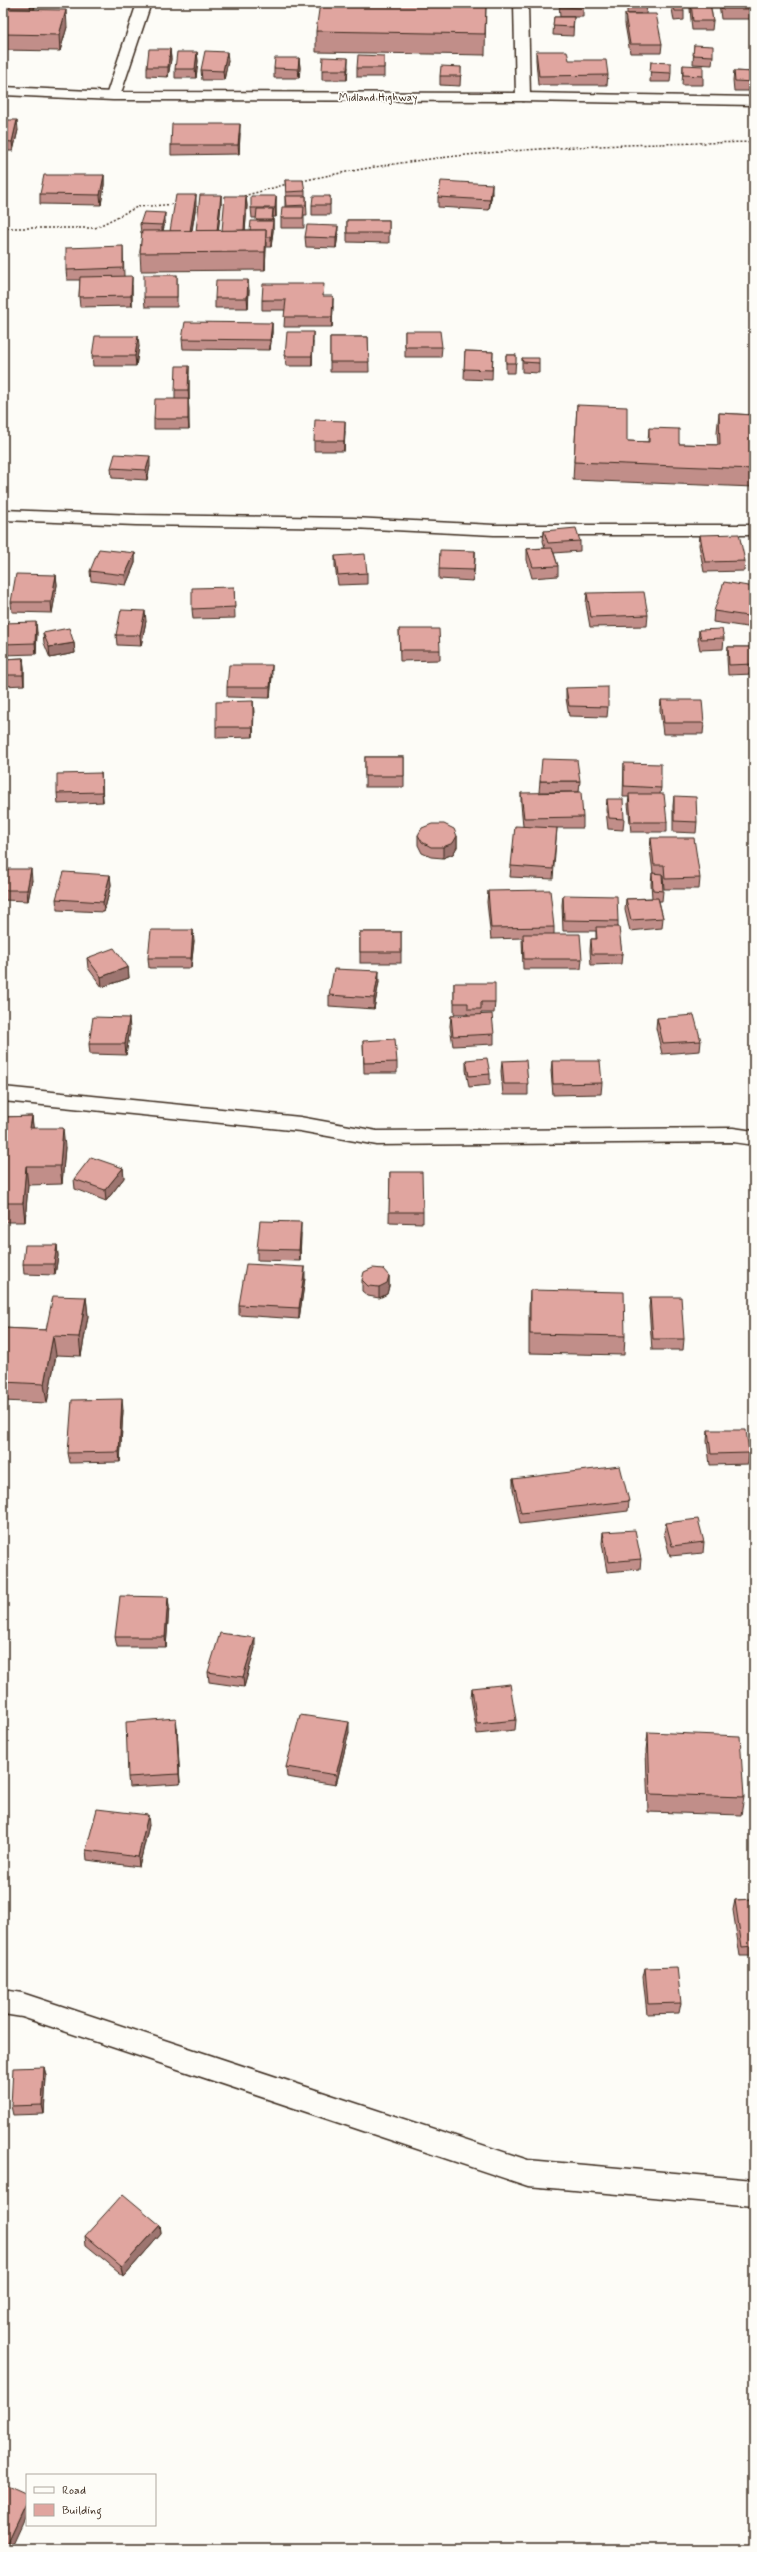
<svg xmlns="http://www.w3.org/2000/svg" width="757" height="2552" viewBox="0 0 757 2552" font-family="Mynerve,sans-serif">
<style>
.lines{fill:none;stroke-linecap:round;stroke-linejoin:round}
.minor-casing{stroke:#3b2a1e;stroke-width:3}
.tertiary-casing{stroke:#3b2a1e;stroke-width:3}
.primary-casing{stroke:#3b2a1e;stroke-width:3}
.path{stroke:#3b2a1e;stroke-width:1.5;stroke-dasharray:2 2;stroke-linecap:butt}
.minor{fill:#fdfcf7;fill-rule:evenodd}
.tertiary{fill:#fdfcf7;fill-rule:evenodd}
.primary{fill:#fdfcf7;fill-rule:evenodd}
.wall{fill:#c18e89;stroke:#3b2a1e}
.shaded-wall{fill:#9d746f;stroke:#3b2a1e}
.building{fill:#e0a59f;stroke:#3b2a1e}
.labels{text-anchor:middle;stroke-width:3.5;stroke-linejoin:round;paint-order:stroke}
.far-street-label{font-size:11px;fill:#3b2a1e;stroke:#fdfcf7}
</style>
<rect width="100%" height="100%" fill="#fdfcf7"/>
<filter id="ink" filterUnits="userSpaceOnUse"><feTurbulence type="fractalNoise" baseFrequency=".025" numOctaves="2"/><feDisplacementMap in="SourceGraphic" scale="8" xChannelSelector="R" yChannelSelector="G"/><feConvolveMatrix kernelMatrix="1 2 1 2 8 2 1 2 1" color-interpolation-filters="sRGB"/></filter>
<g filter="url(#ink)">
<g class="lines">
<defs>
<g id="minor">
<path d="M137,3H151L120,96L118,99H108L106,96Z"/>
<path d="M514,3H528L530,97L523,101L516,97Z"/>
<path d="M3,510L136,515L353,518L494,525H754V535H494L353,528L136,525L3,520Z"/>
<path d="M3,1087L300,1117L377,1131L733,1128L754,1131V1145L733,1142L377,1145L300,1131L3,1101Z"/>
</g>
<path id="tertiary" d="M3,1990L22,1993L528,2160L754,2180V2206L528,2186L22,2017L3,2014Z"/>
<path id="primary" d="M3,87L113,92L523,93L754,97V105L523,101L113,100L3,95Z"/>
</defs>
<use href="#minor" class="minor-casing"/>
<use href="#tertiary" class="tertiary-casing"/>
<use href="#primary" class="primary-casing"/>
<g class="path">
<path d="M302,181C455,147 599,145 754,142"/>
<path d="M240,197L287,184"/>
<path d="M3,228H95L137,207L177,204"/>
</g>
<use href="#minor" class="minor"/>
<use href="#tertiary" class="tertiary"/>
<use href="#primary" class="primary"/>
</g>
<g class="wall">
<path d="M3,3H36L34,10L67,27L60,51L3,50Z"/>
<path d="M443,3H486L485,55L316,52V31Z"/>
<path d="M559,3H583V17H560Z"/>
<path d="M627,3H647L646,14L662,44L661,53H630L625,24V14H641H627Z"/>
<path d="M672,3L684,11V20L674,21L672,9Z"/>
<path d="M690,3H710L713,21L712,30H692L690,9Z"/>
<path d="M719,3H754V19H721Z"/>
<path d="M554,17H574L573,36L553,35Z"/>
<path d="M694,45L713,56L712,65L693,64Z"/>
<path d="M170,49L171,59L168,77L147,76V67Z"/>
<path d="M536,51L608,75L607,85H538L536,60Z"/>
<path d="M197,52L198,61L196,78H175V69Z"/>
<path d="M384,56V77H357V68Z"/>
<path d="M299,58L300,68L299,78H274V68Z"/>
<path d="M228,61L224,80H202L201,70Z"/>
<path d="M651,62L671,73L670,82H650Z"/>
<path d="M683,65L703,76V85H682Z"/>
<path d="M348,67L347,80H322V70Z"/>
<path d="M461,67L460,86L440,85V76Z"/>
<path d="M734,71L754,72V91H734L733,80Z"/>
<path d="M3,120L18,130L13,151H3Z"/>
<path d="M240,133L239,154L171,155V145Z"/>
<path d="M104,175V185L101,205L40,204V194Z"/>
<path d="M285,180L305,191V196H306L307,215H304V228H281V218L285,207V196H286Z"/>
<path d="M492,193L489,210L438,207V197Z"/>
<path d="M221,195V205L218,231H222L246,196L247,206L245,230H250L257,221V218H252L251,208L276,196V217H273V231L271,247H266L265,270L141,271L140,253L142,234L141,233L140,224L165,222L163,231H170L196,205L192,231H196Z"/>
<path d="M330,196V215H312V205Z"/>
<path d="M347,220H389V243L347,242Z"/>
<path d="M338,235L336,248L306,247L305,237Z"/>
<path d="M123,246L124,276L132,285V306L80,307L79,297L80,280H67L66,270Z"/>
<path d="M177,275V307H145L144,297Z"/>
<path d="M249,290L248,308H215V298Z"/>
<path d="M324,296L333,306L332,327H284L285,310H262V300Z"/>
<path d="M272,323V333L270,350L183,349L182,339Z"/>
<path d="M405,331L442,347L441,357H405Z"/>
<path d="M330,337H368L369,372H330Z"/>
<path d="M313,342L312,366H286L285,356Z"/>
<path d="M139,346L136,366H93L92,356Z"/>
<path d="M465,351L493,352L492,380L464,379Z"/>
<path d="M506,355H516L515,373H506Z"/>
<path d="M522,358L539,363V373L522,372Z"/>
<path d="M189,376V400H188L189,429H154V419L175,399V390Z"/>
<path d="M577,405L627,441L648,442L649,428L679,444L718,445L717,432L719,413L754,415V487L573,480Z"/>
<path d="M345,431L344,451H314V441Z"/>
<path d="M150,466L147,480L112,478L111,468Z"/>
<path d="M544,531L580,541V551L554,553L558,566V576L532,578L527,560V549L545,548L543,541Z"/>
<path d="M700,535L745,561L744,571L704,572L699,545Z"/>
<path d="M475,551L473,581L439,579V569Z"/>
<path d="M135,553V563L126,585L91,581L90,571Z"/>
<path d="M335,556L367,573V584L338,585L335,566Z"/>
<path d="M56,575L57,585L52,613L12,612L11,602Z"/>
<path d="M234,587L235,618L193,619L192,609Z"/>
<path d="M754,587V628L713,622L714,611Z"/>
<path d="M587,593L648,615L647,626L590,627L586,604Z"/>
<path d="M146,621L141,646L117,645L116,635Z"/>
<path d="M3,623L37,632L36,654L3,655Z"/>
<path d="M399,629L440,650V660L400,661Z"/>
<path d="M699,630L724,638L723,649L700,650L698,640Z"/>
<path d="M43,633L74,643L75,653L50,658L44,643Z"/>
<path d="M728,647H754V674L728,675L727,658Z"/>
<path d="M23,658L24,668V685L3,686V659Z"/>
<path d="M272,676L270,698L227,697V687Z"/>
<path d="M566,688L608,707L607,717L569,716L566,698Z"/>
<path d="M661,700L704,723L703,734H663L660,710Z"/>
<path d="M253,701V737L216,738V727Z"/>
<rect x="365" y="757" width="39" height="30"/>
<path d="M624,763L661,788L660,794L667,822V832H631L628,804L629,797H623Z"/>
<path d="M540,781H580L579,792H539Z"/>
<path d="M102,783L103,802L58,804L57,793Z"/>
<path d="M521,793L583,817V828H557L553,879L510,877L511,866L523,826L521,804Z"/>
<path d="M674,796L697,822L696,833L673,832V806Z"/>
<path d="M607,799L624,819L623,830L608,829L606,810Z"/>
<path d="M418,835L457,836V847L453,854L443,858L431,857L422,853L418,845Z"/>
<path d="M651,838L700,878L699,889H664L663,875H662L663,891L662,901H659L663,918L662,928L630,931L625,910L626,899L652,898L651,884L652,873H653L650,849Z"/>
<path d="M3,869L32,880L28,901L3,900Z"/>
<path d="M110,875L111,885L104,912L57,910L56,899Z"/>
<path d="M488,891L554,927V934L582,959L581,969H523L522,938L491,939L487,902Z"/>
<path d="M563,895L618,921V927L622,954L621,964L591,965L590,950L591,939H596V931H563L562,905Z"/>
<rect x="360" y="932" width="41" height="31"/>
<path d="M194,941L191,968H149L148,958Z"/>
<path d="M87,958L128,967L129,978L102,987L88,968Z"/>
<path d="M379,982L374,1009L329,1006V995Z"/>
<path d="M454,983L495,1002L494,1013H481V1014L494,1034V1044L453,1046L450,1026L451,1016L468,1015V1014H454Z"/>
<path d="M657,1018L701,1041L700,1051L662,1054L656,1028Z"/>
<path d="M130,1029L126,1055L90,1054L89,1044Z"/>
<path d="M363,1041L397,1062V1073H364Z"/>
<path d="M466,1060L490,1074V1085L469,1087L466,1070Z"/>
<path d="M502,1061L528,1084V1095H503L501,1071Z"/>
<path d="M552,1061L602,1083L601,1094L553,1095L551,1071Z"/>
<path d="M32,1116L33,1128L65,1147L62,1184L28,1185L25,1222H3V1117Z"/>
<path d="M123,1168L124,1178L106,1201L75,1189L74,1179Z"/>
<path d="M390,1172L423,1212V1223L389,1222Z"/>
<path d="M301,1233L300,1261L257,1260V1249Z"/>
<path d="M57,1245L58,1256L55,1275L24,1274L23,1264Z"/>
<path d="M389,1276V1286L387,1294L379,1298L368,1296L362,1291V1280Z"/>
<path d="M305,1278L299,1319L239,1315V1305Z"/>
<path d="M530,1290L625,1336L624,1355L529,1353V1309Z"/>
<path d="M86,1297L88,1316L81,1356L56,1355L47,1403L3,1401V1328L46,1330Z"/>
<path d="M650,1297L684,1339L683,1350H652L649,1307Z"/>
<path d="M123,1410L120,1462L70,1463L68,1453Z"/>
<path d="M708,1430L749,1453L748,1464L710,1465L707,1441Z"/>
<path d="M513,1479L629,1501L628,1511L520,1524L513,1489Z"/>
<path d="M666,1523L704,1542L703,1553L670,1556L664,1533Z"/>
<path d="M603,1532L641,1559L640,1569L607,1572L602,1543Z"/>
<path d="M168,1597L169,1607L166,1647H117L115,1637Z"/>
<path d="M255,1648L244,1687L209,1682L208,1672Z"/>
<path d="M472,1688L516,1720L515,1730L477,1734L471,1698Z"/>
<path d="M177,1728L180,1784L129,1787L128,1777Z"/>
<path d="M349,1732L336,1785L287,1777L286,1767Z"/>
<path d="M648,1732L744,1797L741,1815L648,1812L646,1750Z"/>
<path d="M149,1825L139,1867L87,1860L86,1850Z"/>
<path d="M754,1899V1956H740L733,1910L735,1900Z"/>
<path d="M645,1968L681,2003L679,2013L647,2014L643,1977Z"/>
<path d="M44,2067L46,2076L44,2114L13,2115L11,2106Z"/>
<path d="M160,2225L161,2234L124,2276L86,2245L85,2236Z"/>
</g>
<g class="shaded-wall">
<path d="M30,3H36L31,18Z"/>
<path d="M66,10L67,27L60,51L59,35Z"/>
<path d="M170,49L171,59L168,77V67Z"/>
<path d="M197,52L198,61L196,78L195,69Z"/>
<path d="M227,52L228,61L224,80L223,71Z"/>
<path d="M299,58L300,68L299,78L298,69Z"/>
<path d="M348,58V67L347,80V70Z"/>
<path d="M17,120L18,130L13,151L12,142Z"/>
<path d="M240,124V133L239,154L238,145Z"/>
<path d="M104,175V185L101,205L100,195Z"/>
<path d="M492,184V193L489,210L490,200Z"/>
<path d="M196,195V205L189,245V235Z"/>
<path d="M221,195V205L217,243L216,233Z"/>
<path d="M246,196L247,206L244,245L243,235Z"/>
<path d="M276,196V217L275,208Z"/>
<path d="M273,209V231L271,247V237L272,225Z"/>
<path d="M165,213V222L162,234V225Z"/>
<path d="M338,226V235L336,248V238Z"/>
<path d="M266,230V248L265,270V252Z"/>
<path d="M132,276V306L131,296Z"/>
<path d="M248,280L249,290L248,308L247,298Z"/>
<path d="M333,296V306L332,327V317Z"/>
<path d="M272,323V333L270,350V340Z"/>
<path d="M313,332V342L312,366V356Z"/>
<path d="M138,336L139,346L136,366L135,356Z"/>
<path d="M189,366V400L188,390Z"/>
<path d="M188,399L189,409V429L188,419Z"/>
<path d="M345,421V431L344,451V441Z"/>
<path d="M150,456V466L147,480L146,470Z"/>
<path d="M475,551V561L473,581L474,570Z"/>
<path d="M135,553V563L126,585L125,575Z"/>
<path d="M4,567L6,585L3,604V573Z"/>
<path d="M56,575L57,585L52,613L51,602Z"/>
<path d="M145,611L146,621L141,646L140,635Z"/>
<path d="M36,622L37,632L36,654L35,643Z"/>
<path d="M74,643L75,653L50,658L49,647Z"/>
<path d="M23,658L24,668V685L23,675Z"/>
<path d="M272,665V676L270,698V687Z"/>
<path d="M253,701L254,712L253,737Z"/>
<path d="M101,773L102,783L103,802L102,792Z"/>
<path d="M457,836V847L453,854L443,858V847Z"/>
<path d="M31,869L32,880L28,901L27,890Z"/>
<path d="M110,875L111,885L104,912L103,902Z"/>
<path d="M193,930L194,941L191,968V958Z"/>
<path d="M128,967L129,978L102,987L101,977Z"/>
<path d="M379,971V982L374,1009V998Z"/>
<path d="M129,1018L130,1029L126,1055L125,1044Z"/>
<path d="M32,1116L34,1135L30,1128Z"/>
<path d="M63,1128L65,1147L62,1184L60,1166Z"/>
<path d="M26,1166L28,1185L25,1222L23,1203Z"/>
<path d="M123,1168L124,1178L106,1201L105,1190Z"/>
<path d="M301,1222V1233L300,1261L299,1250Z"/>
<path d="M57,1245L58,1256L55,1275L54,1264Z"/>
<path d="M305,1267V1278L299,1319V1308Z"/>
<path d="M389,1276V1286L387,1294L379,1298V1287Z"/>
<path d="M86,1297L88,1316L81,1356L79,1337Z"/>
<path d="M53,1336L56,1355L47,1403L44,1384Z"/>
<path d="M122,1399L123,1410L120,1462L119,1452Z"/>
<path d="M168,1597L169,1607L166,1647L165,1637Z"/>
<path d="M255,1638V1648L244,1687L243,1677Z"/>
<path d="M176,1718L177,1728L180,1784L179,1774Z"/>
<path d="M349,1722V1732L336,1785V1775Z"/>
<path d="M148,1815L149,1825L139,1867L138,1857Z"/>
<path d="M44,2067L46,2076L44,2114L42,2105Z"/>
<path d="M160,2225L161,2234L124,2276L122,2267Z"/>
<path d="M27,2500V2512L10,2549H4Z"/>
</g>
<g class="building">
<path d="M320,3H486L485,34L316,31Z"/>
<path d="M560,3H583V8L560,7Z"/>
<path d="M627,3H647V5L627,4Z"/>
<path d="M673,3H683L684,11H675Z"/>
<path d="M691,3H710L713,21H693Z"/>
<path d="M720,3H754V9H722Z"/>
<path d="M3,9L66,10L59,35L3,34Z"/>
<path d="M625,14H656L662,44H630Z"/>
<path d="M554,17H574L573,27L553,26Z"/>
<path d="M694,45L713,46V56L693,55Z"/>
<path d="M149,49H170L168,67H147Z"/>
<path d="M205,51L227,52L223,71L201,70Z"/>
<path d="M536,51H567L569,60H606L608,75L539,76Z"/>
<path d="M177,52H197L195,69H175Z"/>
<path d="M358,55L384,56V68H357Z"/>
<path d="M323,57L348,58L347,70H322Z"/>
<path d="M275,58H299L298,69L274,68Z"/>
<path d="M651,62L671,63V73L650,72Z"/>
<path d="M683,65L703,66V76L683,75Z"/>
<path d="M441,66L461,67V76H440Z"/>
<path d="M734,71L754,72V82L735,81Z"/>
<path d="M3,120H17L12,142L3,141Z"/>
<path d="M172,124H240L238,145H171Z"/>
<path d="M44,175H104L100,195L40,194Z"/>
<path d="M285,180H303L305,191L286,192Z"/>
<path d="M441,181L492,184L490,200L438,197Z"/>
<path d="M176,195H196L190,231H170Z"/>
<path d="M200,195H221L217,231H196Z"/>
<path d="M225,196H246L244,230L222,231Z"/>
<path d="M251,196H276L275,208H251Z"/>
<path d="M285,196H306V205L286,206Z"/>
<path d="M313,196H330V205H312Z"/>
<path d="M282,207H304L303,218H281Z"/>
<path d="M257,209H273L272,220H256Z"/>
<path d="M144,212L165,213L162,225L140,224Z"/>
<rect x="347" y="220" width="42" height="13"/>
<path d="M251,221H273L271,237H266V230H250Z"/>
<path d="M307,225L338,226L336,238L305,237Z"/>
<path d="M266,230L265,252L140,253L142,231Z"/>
<path d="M123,246V268L66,270V248Z"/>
<rect x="144" y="275" width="33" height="22"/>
<path d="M132,276L131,296L79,297L80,277Z"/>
<path d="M216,280H248L247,298H215Z"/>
<path d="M263,284H324L323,296H333L332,317H284L286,300H262Z"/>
<path d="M185,322L272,323L270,340L182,339Z"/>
<path d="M405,331H440L442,347H405Z"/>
<path d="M287,332H313L312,356H285Z"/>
<path d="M95,336H138L135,356H92Z"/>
<path d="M330,337H368L369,362H330Z"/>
<path d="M465,351L493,352L492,370L464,369Z"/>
<rect x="506" y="355" width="10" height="8"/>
<path d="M522,358H539V363L523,362Z"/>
<path d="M176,366H189L188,390H175Z"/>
<path d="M155,399H188V419H154Z"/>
<path d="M577,405L627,407V441L649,442V428L679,429V444L720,445L719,413L754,415V469L574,462Z"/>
<path d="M315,420L345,421L344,441H314Z"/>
<path d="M115,454L150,456L146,470L111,468Z"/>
<path d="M576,528L580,541L548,543L544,531Z"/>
<path d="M739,534L745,561L705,562L700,535Z"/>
<path d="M552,548L558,566L533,567L527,549Z"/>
<path d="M99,549L135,553L125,575L90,571Z"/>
<path d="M440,550L475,551L474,570L439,569Z"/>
<path d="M365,554L367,573L338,575L335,556Z"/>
<path d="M16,574L56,575L51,602H11Z"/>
<path d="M724,582L754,587V617L714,611Z"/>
<path d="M234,587L235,607L192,609V588Z"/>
<path d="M644,592L648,615L591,617L587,593Z"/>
<path d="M121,610L145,611L140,635H116Z"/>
<path d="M36,622L35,643L3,644V623Z"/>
<path d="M69,628L74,643L49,647L43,633Z"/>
<path d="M399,629H439L440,650H400Z"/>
<path d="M722,629L724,638L701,639L699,630Z"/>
<path d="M728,647H754V664L729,665Z"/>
<path d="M23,658V675H3V659Z"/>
<path d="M229,665H272L270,687H227Z"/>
<path d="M608,687V707L569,706L566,688Z"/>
<path d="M661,700H702L704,723H664Z"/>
<path d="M253,701V727H216V702Z"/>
<rect x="365" y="757" width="39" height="19"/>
<path d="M542,759L577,760L580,781H540Z"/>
<path d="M624,763L661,764V788L624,786Z"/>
<path d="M101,773L102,792L57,793V774Z"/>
<path d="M581,792L583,817L524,818L521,793Z"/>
<path d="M629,794H664L667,822H631Z"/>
<path d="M674,796L696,797L697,822L674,821Z"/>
<path d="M607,799H623L624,819L609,818Z"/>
<path d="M432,824H444L454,829L457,836L453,843L443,847H431L422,842L418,835L422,828Z"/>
<path d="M515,826L557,828L553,869L511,866Z"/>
<path d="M651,838H694L700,878L665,879L664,865H654Z"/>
<path d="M3,869H31L27,890H3Z"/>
<path d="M64,872L110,875L103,902L56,899Z"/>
<path d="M652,873L662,874L663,891L653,890Z"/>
<path d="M550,890L554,927L491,928L488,891Z"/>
<path d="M563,895L617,896L618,921L564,920Z"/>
<path d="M658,898L663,918L631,920L626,899Z"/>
<path d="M596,927H619L622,954H592L591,939H597Z"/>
<path d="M151,930H193L191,958H148Z"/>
<rect x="360" y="932" width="41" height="20"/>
<path d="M523,934H580L582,959H524Z"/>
<path d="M114,948L128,967L101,977L87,958Z"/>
<path d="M334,969L379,971L374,998L329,995Z"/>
<path d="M454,983H495V1002H481V1009H468V1003H454Z"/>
<path d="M492,1014L494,1034L453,1036L451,1016Z"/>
<path d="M694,1015L701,1041L663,1043L657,1018Z"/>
<path d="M93,1017L129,1018L125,1044H89Z"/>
<path d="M395,1039L397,1062L364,1063L363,1041Z"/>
<path d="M487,1058L490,1074L469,1076L466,1060Z"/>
<path d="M526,1060L528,1084H504L502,1061Z"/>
<path d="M552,1061H600L602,1083L553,1084Z"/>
<path d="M32,1116L30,1128H63L60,1166H26L23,1203H3V1117Z"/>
<path d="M91,1157L123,1168L105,1190L74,1179Z"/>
<path d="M390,1172H422L423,1212H389Z"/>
<path d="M260,1221L301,1222L299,1250L257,1249Z"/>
<path d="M25,1245H57L54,1264H23Z"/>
<path d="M246,1264L305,1267L299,1308L239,1305Z"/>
<path d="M373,1268L383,1269L389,1276L387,1283L379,1287L368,1286L362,1280L364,1272Z"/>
<path d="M530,1290L624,1292L625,1336L530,1334Z"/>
<path d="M53,1296L86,1297L79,1337L53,1336L44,1384L3,1382V1328L46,1330Z"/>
<path d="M650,1297H681L684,1339H653Z"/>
<path d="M122,1399L119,1452L68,1453L72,1400Z"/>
<path d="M708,1430H746L749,1453L711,1454Z"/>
<path d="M620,1466L629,1501L521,1513L513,1479Z"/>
<path d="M698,1519L704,1542L672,1546L666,1523Z"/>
<path d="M635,1530L641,1559L608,1562L603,1532Z"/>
<path d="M120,1596L168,1597L165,1637H115Z"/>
<path d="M220,1633L255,1638L243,1677L208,1672Z"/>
<path d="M510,1684L516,1720L477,1724L472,1688Z"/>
<path d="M300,1715L349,1722L336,1775L286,1767Z"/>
<path d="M176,1718L179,1774L128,1777L126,1722Z"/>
<path d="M648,1732L740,1736L744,1797L650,1794Z"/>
<path d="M97,1809L148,1815L138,1857L86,1850Z"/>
<path d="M754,1899V1946L742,1947L735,1900Z"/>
<path d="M677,1967L681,2003L648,2004L645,1968Z"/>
<path d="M44,2067L42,2105L11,2106L13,2068Z"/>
<path d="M123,2194L160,2225L122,2267L85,2236Z"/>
<path d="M3,2483L27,2494V2500L4,2549H3Z"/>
</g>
</g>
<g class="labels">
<g class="far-street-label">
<text x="378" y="101">Midland Highway</text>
</g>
</g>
<rect width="757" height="2552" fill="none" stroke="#fdfcf7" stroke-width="16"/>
<rect x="8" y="8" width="741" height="2536" fill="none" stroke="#3b2a1e" stroke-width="1.5" filter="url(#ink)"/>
<rect x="26" y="2474" width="130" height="52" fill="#fdfcf7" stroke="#afa8a0"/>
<rect x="34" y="2487" width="20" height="6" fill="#fdfcf7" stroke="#afa8a0"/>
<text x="62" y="2494" font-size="12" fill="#3b2a1e">Road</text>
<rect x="34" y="2504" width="20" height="12" fill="#e0a59f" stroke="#afa8a0"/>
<text x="62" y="2514" font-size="12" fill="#3b2a1e">Building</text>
</svg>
